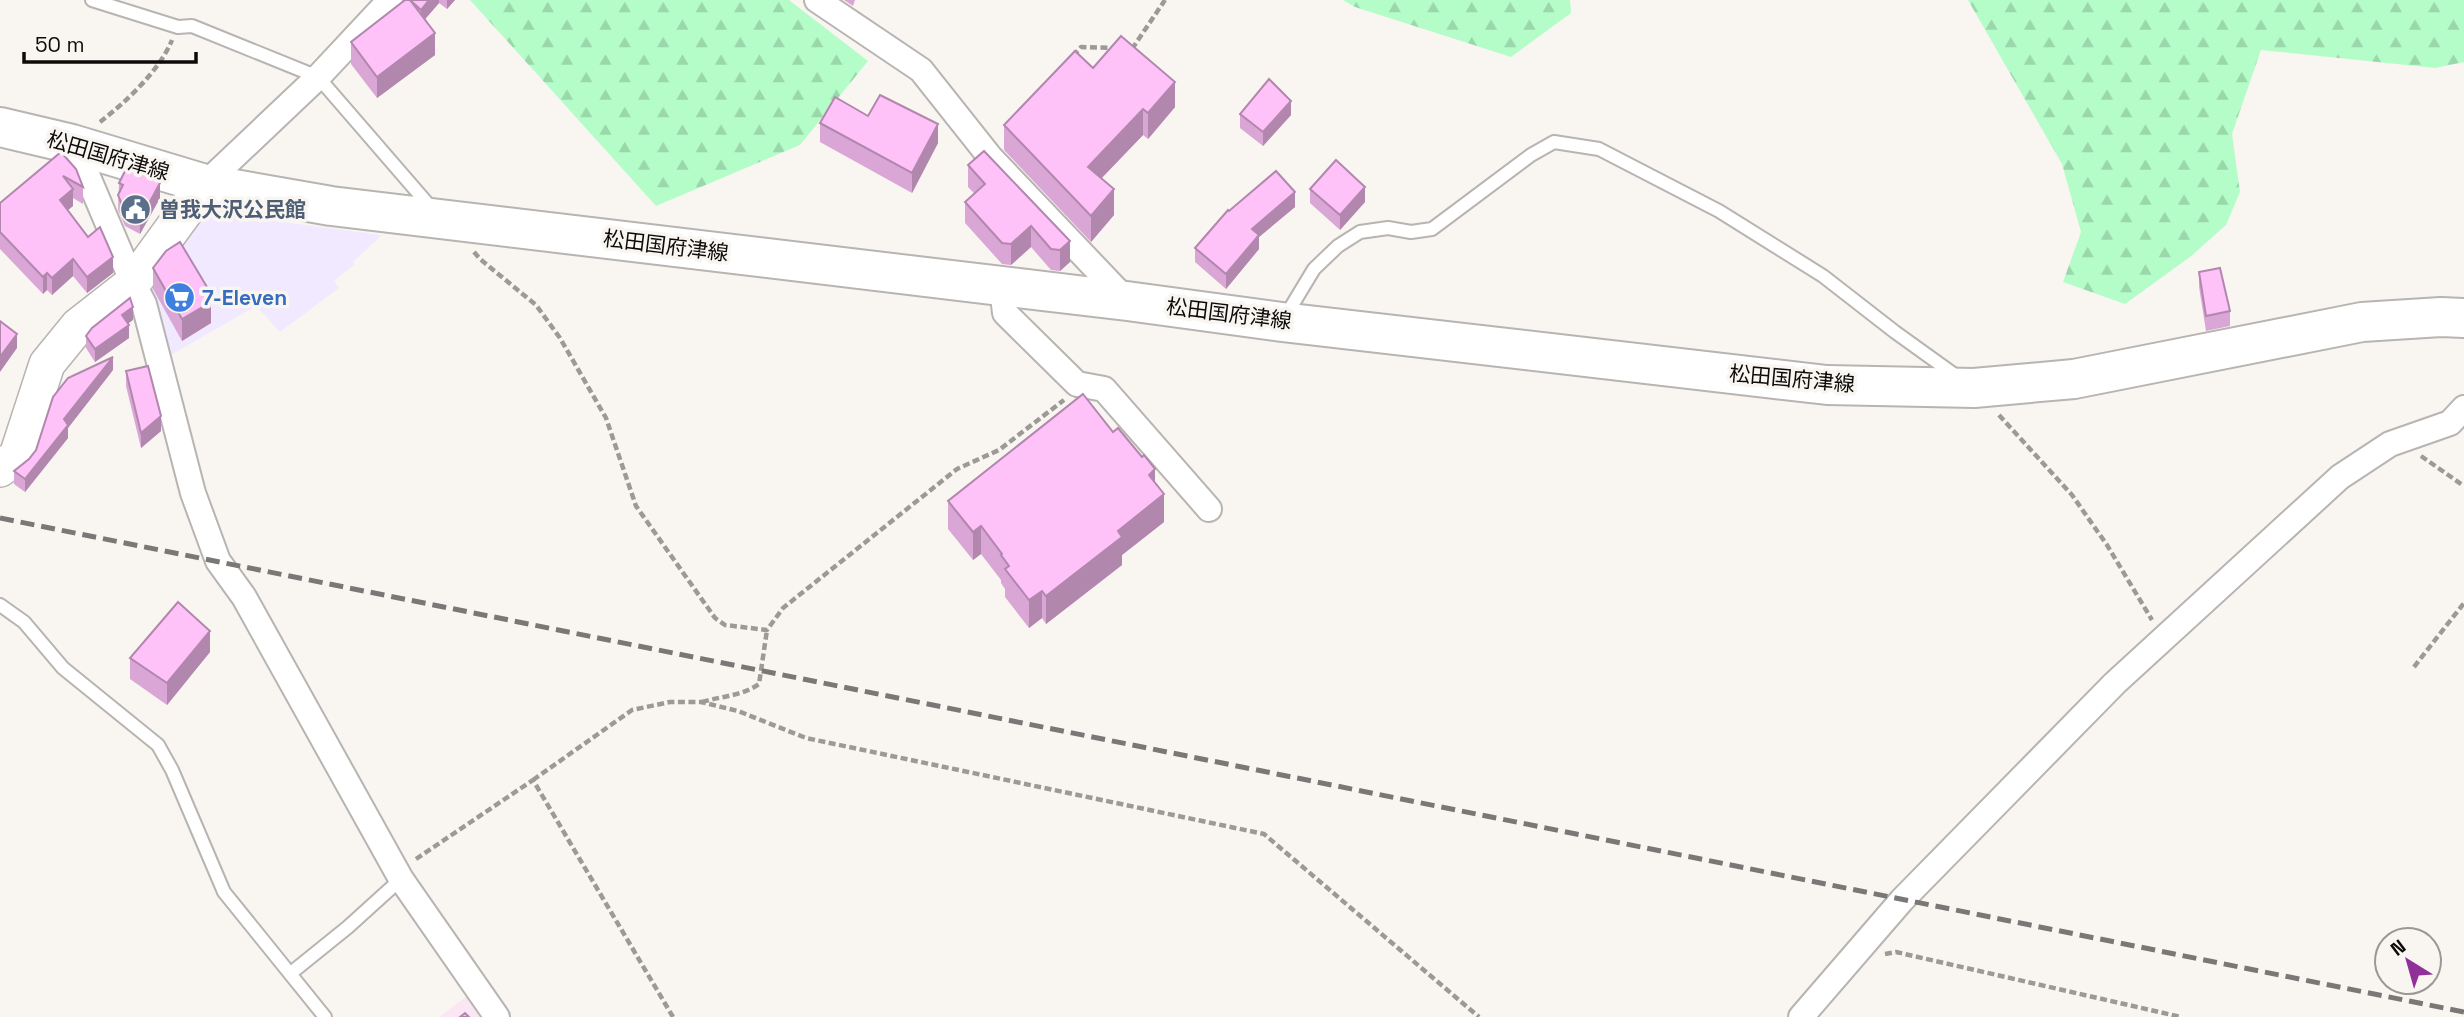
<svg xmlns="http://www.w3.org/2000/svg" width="2464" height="1017" viewBox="0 0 2464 1017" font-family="'Space Grotesk','Noto Sans JP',sans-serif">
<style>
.commercial{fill:#f0e9ff}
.education{fill:#fbe6f4}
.forest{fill:url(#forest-firs)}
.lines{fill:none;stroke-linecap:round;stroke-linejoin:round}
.service-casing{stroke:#b7b4b1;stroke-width:16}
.minor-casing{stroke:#b7b4b1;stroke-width:28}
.secondary-casing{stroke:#b7b4b1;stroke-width:38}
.primary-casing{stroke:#b7b4b1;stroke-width:42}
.path{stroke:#9c9a97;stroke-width:4.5;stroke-dasharray:7 3.5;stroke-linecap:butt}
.service{stroke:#fff;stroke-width:12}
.minor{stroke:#fff;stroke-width:24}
.secondary{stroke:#fff;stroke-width:35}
.primary{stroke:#fff;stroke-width:38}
.rail{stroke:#7a7876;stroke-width:5;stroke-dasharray:14 7;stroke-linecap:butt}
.wall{fill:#daa6d5}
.shaded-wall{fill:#b287ae}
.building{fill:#fec1f8;stroke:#b287ae;stroke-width:2}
.labels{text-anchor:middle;stroke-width:7;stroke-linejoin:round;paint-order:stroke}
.street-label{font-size:21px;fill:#0c0b0a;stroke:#f9f6f2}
.service-label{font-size:21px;font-weight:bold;fill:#4e5e75;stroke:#f9f6f2;text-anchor:start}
.shop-label{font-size:21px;font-weight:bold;fill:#366cbe;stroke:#f9f6f2;text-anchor:start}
</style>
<defs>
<pattern id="forest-firs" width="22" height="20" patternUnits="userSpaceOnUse" patternTransform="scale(1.75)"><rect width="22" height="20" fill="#b4fdc9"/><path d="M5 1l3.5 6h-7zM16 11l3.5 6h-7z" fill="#9ad8ab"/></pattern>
</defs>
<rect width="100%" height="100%" fill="#f9f6f2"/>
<path class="commercial" d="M204,207L275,221L382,235L353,262L354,265L334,281L339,288L280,332L256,306L164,359L147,281Z"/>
<path class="education" d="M470,994L486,1017H439Z"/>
<g class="forest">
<path d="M470,0H789L868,61L800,145L656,206Z"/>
<path d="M1343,0H1570L1571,13L1511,57L1355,7Z"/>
<path d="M1968,0H2464V62L2435,68L2261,50L2232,134L2240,192L2226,225L2190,257L2125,304L2063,282L2081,232L2062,164Z"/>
</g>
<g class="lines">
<defs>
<g id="service">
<path d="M92,0L178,27L192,26L318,77L433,210"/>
<path d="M1285,317L1314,269L1338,246L1360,232L1388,228L1411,232L1432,229L1531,155L1554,142L1599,149L1719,211L1823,276L1895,332L1959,378"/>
<path d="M0,605L24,622L63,668L158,745L172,770L224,892L325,1017"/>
<path d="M291,973L348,927L401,879"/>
</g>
<g id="minor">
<path d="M817,0L921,70L990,157L1127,301"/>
<path d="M74,144L133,283L144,304L193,493L218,561L244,597L401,879L497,1017"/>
<path d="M205,184L318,77L390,0"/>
<path d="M1002,287L1005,313L1077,384L1104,389L1209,509"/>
<path d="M1801,1017L1902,900L2115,683L2340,477L2390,444L2450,423L2464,408"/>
</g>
<path id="secondary" d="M0,469L17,456L47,364L78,326L133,283L205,184"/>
<path id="primary" d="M0,127L72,144L205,184L331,206L1127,301L1282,322L1827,385L1974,388L2074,379L2362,322L2441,317L2464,318"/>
</defs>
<use href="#service" class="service-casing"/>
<use href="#minor" class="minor-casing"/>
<use href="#secondary" class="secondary-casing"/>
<use href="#primary" class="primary-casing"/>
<g class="path">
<path d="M1132,49L1165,0"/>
<path d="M1073,56L1081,47L1113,48"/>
<path d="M100,122C126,102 160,70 172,40"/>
<path d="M474,252L480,259L536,305L560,338L606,418L636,506L715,618L725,625L767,630L783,608L957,469L999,450L1064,400"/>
<path d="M1999,415L2072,495L2107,545L2152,620"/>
<path d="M2421,456L2464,486"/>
<path d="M2414,667L2464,603"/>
<path d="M702,702C722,696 742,696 759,684L767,630"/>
<path d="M533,780L632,710L670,702H701L738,711L806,738L1264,834L1479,1017"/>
<path d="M416,859L533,780L673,1017"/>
<path d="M1885,954L1896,952L2181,1017"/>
</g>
<use href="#service" class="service"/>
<use href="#minor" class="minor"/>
<use href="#secondary" class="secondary"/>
<use href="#primary" class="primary"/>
<path class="rail" d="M0,518L2464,1012"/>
</g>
<g class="wall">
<path d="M402,0H455L447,9L439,3L424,20L435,55L377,98L351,64V42L402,3Z"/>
<path d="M844,0H855L853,6Z"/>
<path d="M1093,68L1175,107L1148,139L1143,135L1102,178L1114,215L1091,242L1004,150V125Z"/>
<path d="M1240,114L1291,115L1263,146L1240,128Z"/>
<path d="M868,116L938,143L912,193L820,142V123Z"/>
<path d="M984,151L1070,262L1060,271L1051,270L1031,247L1011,265L1002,264L965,223V202L974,193L968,187V165Z"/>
<path d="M76,169L83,187V204L73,198V206L67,210L113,273L87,293L73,276L52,295L47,290L43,294L0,249V203Z"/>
<path d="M119,183L160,198L140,234L125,226L118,210Z"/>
<path d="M1310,189L1365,202L1340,230L1310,203Z"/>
<path d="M1295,207L1259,237V249L1226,289L1195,262V248L1229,211Z"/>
<path d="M153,268L210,299L211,323L182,341L153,289Z"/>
<path d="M2199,272L2230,311V326L2206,331L2199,287Z"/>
<path d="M133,320L128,323L129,338L95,362L86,348V336Z"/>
<path d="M113,370L68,428V438L25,492L14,484V471L29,459Z"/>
<path d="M126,371L161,431L141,448L126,386Z"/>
<path d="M1155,483L1164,522L1122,555V565L1046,624L1042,618L1029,628L1005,597V589L1001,583V580L981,554L973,560L948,529V501Z"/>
<path d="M210,652L167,705L130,679V658Z"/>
</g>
<g class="shaded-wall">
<path d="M429,0H439V3L421,24V10Z"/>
<path d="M447,0H455L447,9Z"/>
<path d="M435,33V55L377,98V77Z"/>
<path d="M1175,82V107L1148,139V113Z"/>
<path d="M1291,101V115L1263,146V132Z"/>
<path d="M1143,109V135L1088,192V167Z"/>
<path d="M938,124V143L912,193V173Z"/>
<path d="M160,183V198L140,234V220Z"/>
<path d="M1365,187V202L1340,230V215Z"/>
<path d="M73,189V206L60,217V200Z"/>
<path d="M1114,189V215L1091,242V216Z"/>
<path d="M1295,192V207L1259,237V249L1226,289V274L1252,229Z"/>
<path d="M1031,226V247L1011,265V244Z"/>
<path d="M1070,241V262L1060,271V250Z"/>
<path d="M113,257V273L87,293V277Z"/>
<path d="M73,259V276L52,295V278Z"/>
<path d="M47,273V290L43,294V277Z"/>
<path d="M210,292V303L211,302V323L182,341V319Z"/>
<path d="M133,307V320L122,328V315Z"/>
<path d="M129,325V338L95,362V349Z"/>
<path d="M17,334V348L0,372V357Z"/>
<path d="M113,357V370L68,428V438L25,492V479L64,419Z"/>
<path d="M161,416V431L141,448V433Z"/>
<path d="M1155,469V497L1149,475Z"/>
<path d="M1164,494V522L1122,555V565L1046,624V596L1118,531Z"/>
<path d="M981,526V554L973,560V532Z"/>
<path d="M1042,591V618L1029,628V600Z"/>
<path d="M210,631V652L167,705V683Z"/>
</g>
<g class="building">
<path d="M405,0H410L435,33L377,77L351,42Z"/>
<path d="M410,0H429L421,10Z"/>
<path d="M1121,36L1175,82L1148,113L1143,109L1088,167L1114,189L1091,216L1004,125L1075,51L1093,68Z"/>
<path d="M1269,79L1291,101L1263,132L1240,114Z"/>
<path d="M880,95L938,124L912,173L820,123L835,97L868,116Z"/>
<path d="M984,151L1070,241L1060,250L1051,249L1031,226L1011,244L1002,243L965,202L985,184L968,165Z"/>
<path d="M61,152L76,169L83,187L63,176L73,189L60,200L88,237L100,227L113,257L87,277L73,259L52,278L47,273L43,277L0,232V203Z"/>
<path d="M1336,160L1365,187L1340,215L1310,189Z"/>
<path d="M126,169L142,173L160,183L140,220L125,212L118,195L123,185L119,183Z"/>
<path d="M1276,171L1295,192L1252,229L1259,235L1226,274L1195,248L1228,210L1229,211Z"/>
<path d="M180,242L210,292L206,294L211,302L182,319L153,268L166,251Z"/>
<path d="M2220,268L2230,311L2206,316L2199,272Z"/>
<path d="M130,298L133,307L122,315L129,325L95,349L86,336L92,328Z"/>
<path d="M0,321L17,334L0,357Z"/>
<path d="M113,357L64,419L68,425L25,479L14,471L29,459L36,450L53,397L68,378Z"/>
<path d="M148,366L161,416L141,433L126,371Z"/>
<path d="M1083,394L1113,432L1118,428L1142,457L1144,455L1155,469L1149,475L1164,494L1118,531L1122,537L1046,596L1042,591L1029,600L1005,569L1009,566L1001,555L1002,554L981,526L973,532L948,501Z"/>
<path d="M178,602L210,631L167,683L130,658Z"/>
<path d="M465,1013L469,1017H460Z"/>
</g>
<defs>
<symbol id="civic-disc" viewBox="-11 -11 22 22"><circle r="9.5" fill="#5c6f8a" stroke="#f9f6f2"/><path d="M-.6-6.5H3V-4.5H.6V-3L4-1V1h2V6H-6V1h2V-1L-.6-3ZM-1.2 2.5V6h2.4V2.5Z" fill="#fff"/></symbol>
<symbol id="supermarket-disc" viewBox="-11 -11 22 22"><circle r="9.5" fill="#3f7fe0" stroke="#f9f6f2"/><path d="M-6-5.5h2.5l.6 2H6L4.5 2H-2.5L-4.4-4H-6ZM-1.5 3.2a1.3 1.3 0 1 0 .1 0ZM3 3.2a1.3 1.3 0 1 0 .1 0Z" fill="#fff"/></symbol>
</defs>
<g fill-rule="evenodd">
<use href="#civic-disc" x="118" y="192" width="35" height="35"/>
<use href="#supermarket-disc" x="162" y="280" width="35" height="35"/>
</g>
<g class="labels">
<g class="street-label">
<text transform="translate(108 156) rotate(16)" y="7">松田国府津線</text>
<text transform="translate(666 246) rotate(7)" y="7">松田国府津線</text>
<text transform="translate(1229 314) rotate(7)" y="7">松田国府津線</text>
<text transform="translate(1792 379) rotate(5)" y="7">松田国府津線</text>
</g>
<g class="service-label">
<text x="159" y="217">曽我大沢公民館</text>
</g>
<g class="shop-label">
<text x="202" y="305">7-Eleven</text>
</g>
</g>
<g transform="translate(2408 961) rotate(323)"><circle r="33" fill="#f9f6f2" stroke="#9a9895" stroke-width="2"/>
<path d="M0-5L12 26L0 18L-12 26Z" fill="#90319a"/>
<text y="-10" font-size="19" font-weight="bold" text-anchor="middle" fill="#0c0b0a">N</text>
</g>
<path d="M24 52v10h172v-10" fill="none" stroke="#0c0b0a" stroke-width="3.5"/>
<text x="35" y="52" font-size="21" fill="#0c0b0a" stroke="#f9f6f2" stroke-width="5" paint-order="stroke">50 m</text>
</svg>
